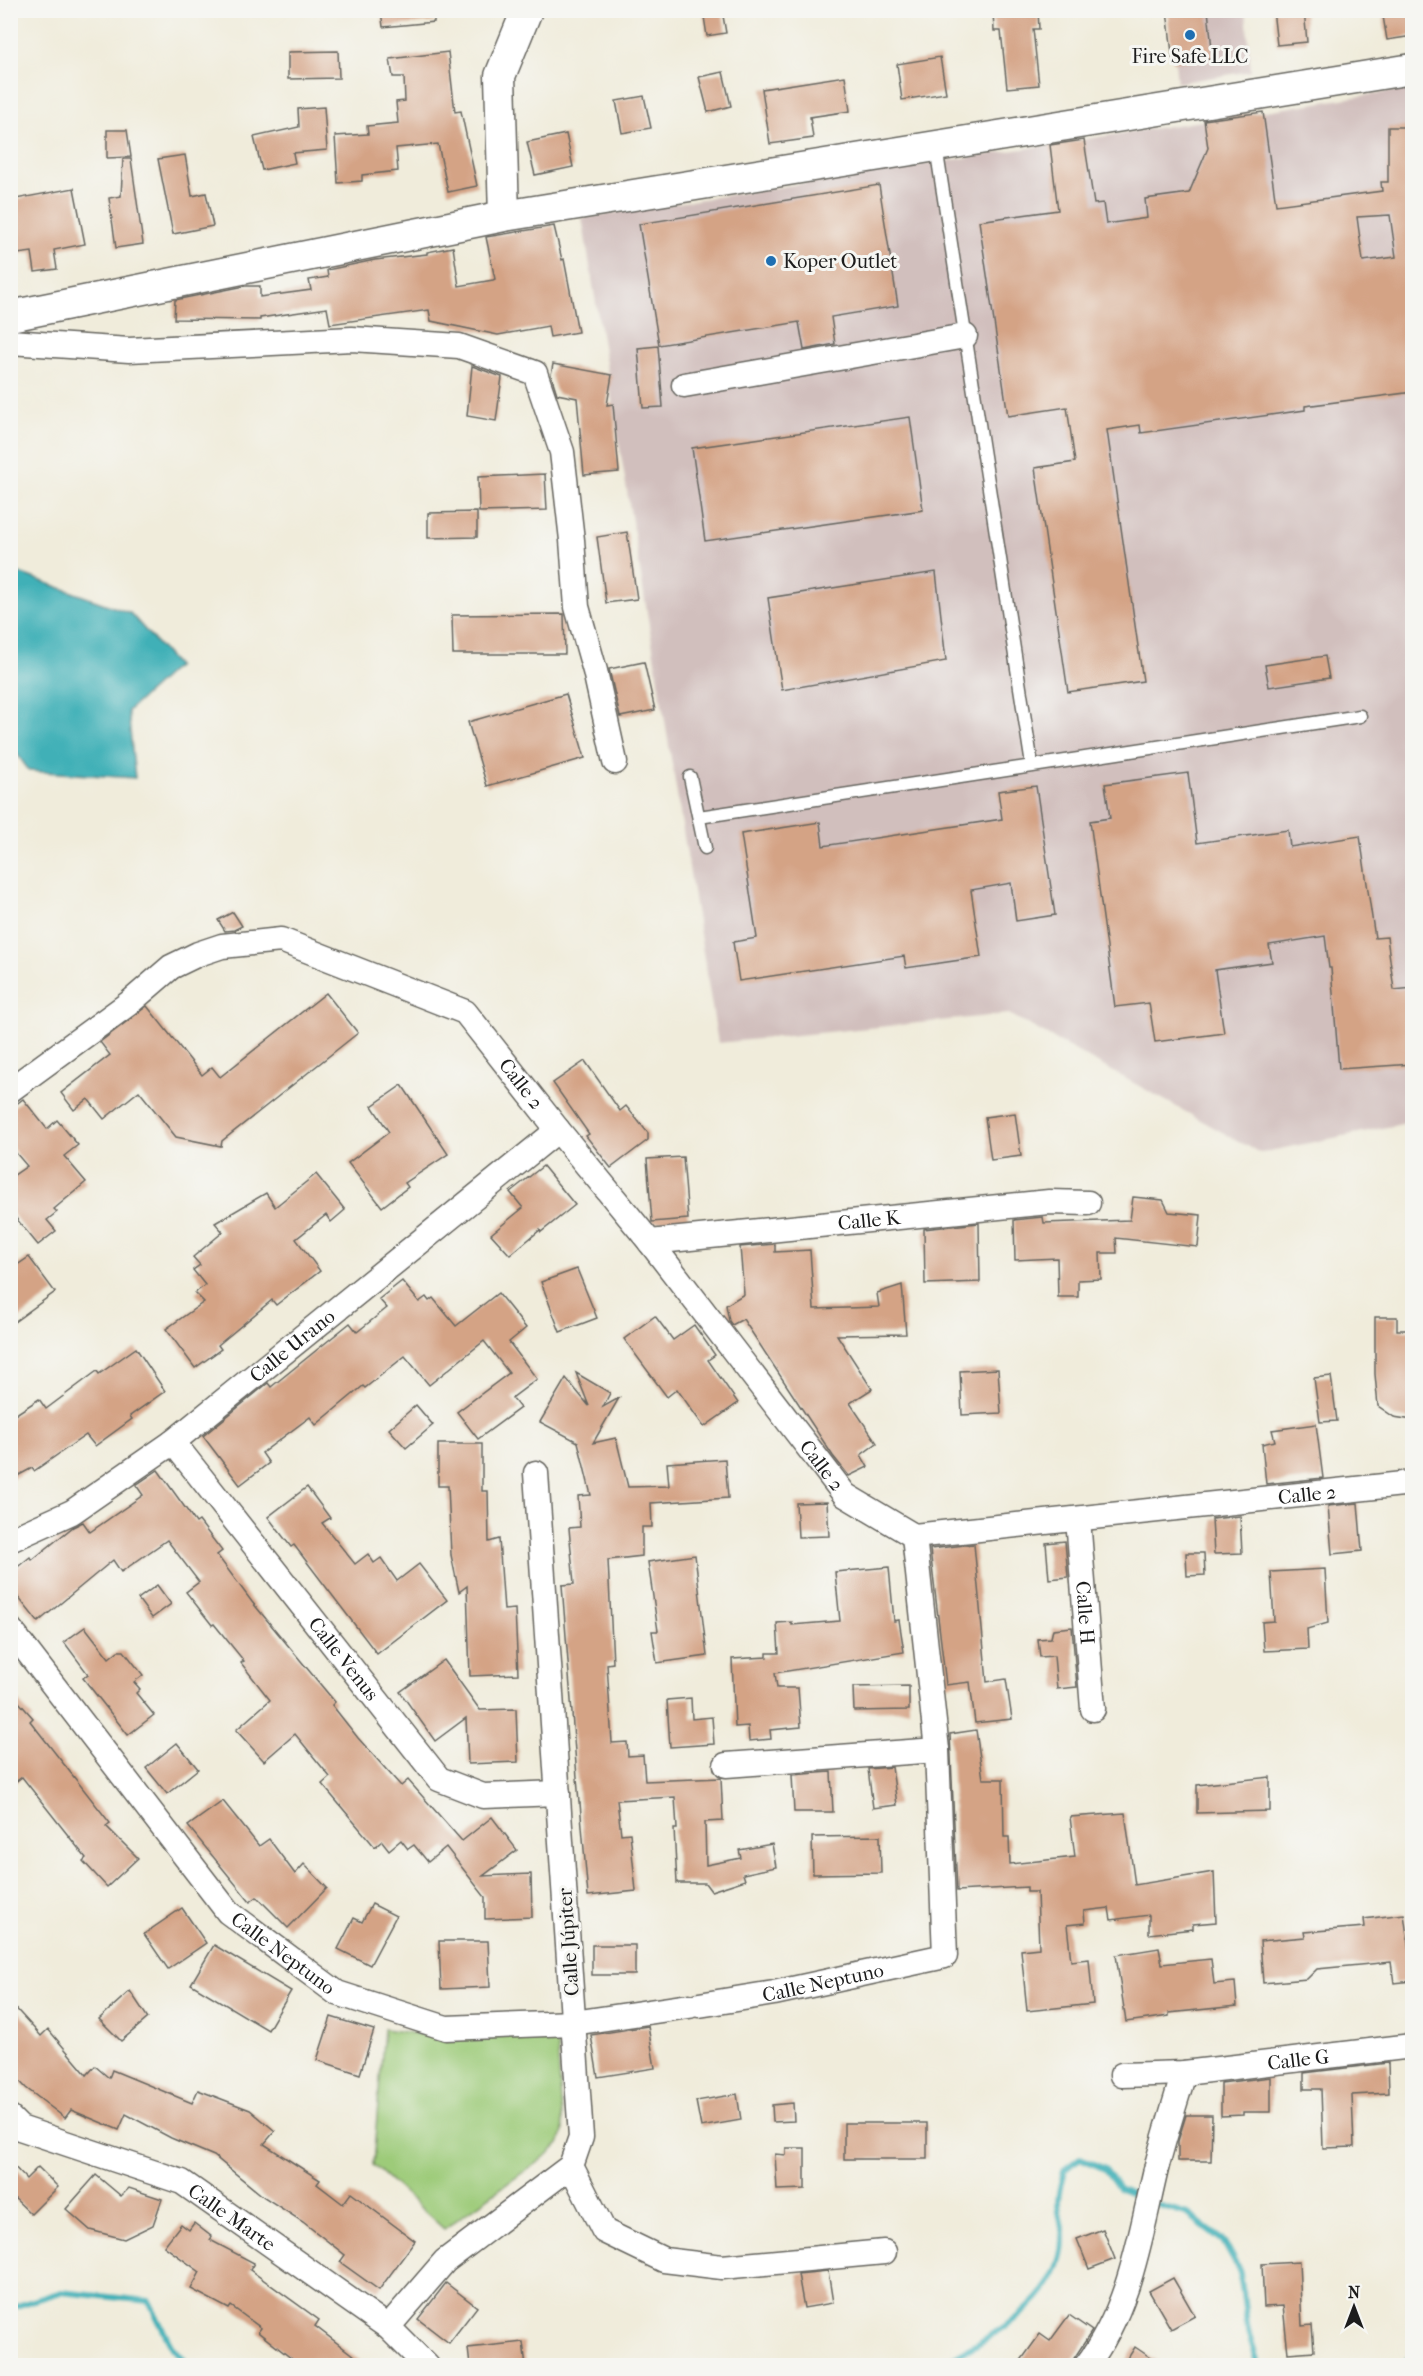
<svg xmlns="http://www.w3.org/2000/svg" width="1423" height="2376" viewBox="0 0 1423 2376" font-family="'IM FELL French Canon',serif">
<style>
.industrial{fill:#d1bfbd}
.green{fill:#9dcb79;stroke:#5c744a;stroke-width:1.5}
.water{fill:#3fb0b7;stroke:#2e666a;stroke-width:1.5}
.lines{fill:none;stroke-linecap:round;stroke-linejoin:round}
.stream{stroke:#3fb0b7;stroke-width:6}
.building{fill:#d4a385;fill-rule:evenodd}
.service-casing{stroke:#66655f;stroke-width:15}
.minor-casing{stroke:#66655f;stroke-width:27}
.tertiary-casing{stroke:#66655f;stroke-width:33}
.service{stroke:#fff;stroke-width:12}
.minor{stroke:#fff;stroke-width:24}
.tertiary{stroke:#fff;stroke-width:30}
.poi-dot{fill:#1f6fb2;stroke:#f6f6f2;stroke-width:2}
.labels{text-anchor:middle;stroke-width:6;stroke-linejoin:round;paint-order:stroke}
.poi-label{font-size:20px;fill:#1c1c1c;stroke:#f6f6f2}
.street-label{font-size:20px;fill:#1c1c1c;stroke:#f6f6f2}
</style>
<rect width="100%" height="100%" fill="#f6f6f2"/>
<filter id="ink" filterUnits="userSpaceOnUse"><feTurbulence type="fractalNoise" baseFrequency=".0167" numOctaves="2"/><feDisplacementMap in="SourceGraphic" scale="12" xChannelSelector="R" yChannelSelector="G"/><feConvolveMatrix kernelMatrix="1 2 1 2 8 2 1 2 1" color-interpolation-filters="sRGB"/></filter>
<filter id="wash" filterUnits="userSpaceOnUse"><feTurbulence type="fractalNoise" baseFrequency=".008" numOctaves="4" result="noise"/><feDisplacementMap in="SourceGraphic" scale="24" xChannelSelector="R" yChannelSelector="G"/><feGaussianBlur stdDeviation="1.35" result="paint"/><feColorMatrix in="noise" values="0 0 0 0 0 0 0 0 0 0 0 0 0 0 0 0 0 1.4 0 .05"/><feComposite in="paint" operator="in"/></filter>
<g filter="url(#wash)">
<rect width="100%" height="100%" fill="#f0ecdb"/>
<g class="industrial">
<path d="M1170,11H1246L1251,71L1177,83Z"/>
<path d="M1412,88V1122L1260,1153L1009,1014L718,1043L582,218Z"/>
</g>
<path class="green" d="M384,2029L426,2035L546,2031L557,2042L563,2131L560,2143L550,2153L444,2229L373,2165Z"/>
<path class="water" d="M11,570L130,613L177,666L128,711L135,778L29,771L11,745Z"/>
<g class="lines">
<g class="stream">
<path d="M1152,2203L1188,2214L1223,2241L1240,2272L1248,2332L1259,2366"/>
<path d="M10,2308L61,2292L149,2301L171,2346L189,2366"/>
<path d="M939,2366C987,2337 1062,2304 1063,2239C1063,2226 1058,2214 1058,2202C1058,2191 1062,2180 1064,2170L1080,2158L1105,2169L1119,2188L1143,2199"/>
<path d="M1406,2366V2361L1412,2353"/>
</g>
</g>
<g id="blocks">
<g class="building">
<path d="M381,10H434V22L383,27Z"/>
<path d="M703,10H722L726,33L707,36Z"/>
<path d="M993,10H1038L1039,29H1033L1039,85L1007,88L1001,31H994Z"/>
<path d="M1167,10H1208L1213,59L1173,62Z"/>
<path d="M1273,10H1304L1307,42L1277,45Z"/>
<path d="M1382,10H1413V36L1387,40Z"/>
<path d="M338,51L339,78L288,79V52Z"/>
<path d="M448,52L455,112L461,111L477,186L448,192L438,144L396,148L398,171L362,175V181L338,183L335,136L368,134L367,126L398,123L396,102L405,101L404,77H393L390,59Z"/>
<path d="M940,57L946,93L902,100L897,64Z"/>
<path d="M723,72L731,106L708,112L699,77Z"/>
<path d="M845,76L850,111L810,117L813,138L770,144L762,89Z"/>
<path d="M644,96L651,128L622,133L616,101Z"/>
<path d="M324,107L327,150L293,153L295,163L262,170L254,137L299,127L298,109Z"/>
<path d="M1263,112L1276,205L1382,191L1381,182H1388V127H1413V392L1305,406V410L1141,433L1140,425L1107,430L1143,681L1068,692L1035,468L1075,462L1067,407L1008,416L979,221L1058,210L1050,145L1084,140L1094,204L1103,203L1106,224L1147,218L1145,199L1189,193L1208,148L1204,120ZM1390,215L1396,257L1363,261L1357,217Z"/>
<path d="M107,130H127L131,157L107,158Z"/>
<path d="M566,134L573,167L535,175L527,142Z"/>
<path d="M185,155L192,196L206,193L213,226L173,234L158,159Z"/>
<path d="M123,159H131L143,244L116,248L109,198L121,196Z"/>
<path d="M879,185L898,306L831,317L835,344L804,350L799,322L659,345L639,224Z"/>
<path d="M74,188L85,244L54,250L57,269L35,272L32,252L10,255V200Z"/>
<path d="M554,226L562,260L564,259L578,332L550,337L548,326L498,335L431,321L429,310L330,324L327,308L260,318V320L174,319L175,300L245,286H260V297L311,290L309,280L328,277L327,270L375,260L427,254V252L453,247L459,286L493,280L495,279L486,237Z"/>
<path d="M658,346L663,407L643,408L638,348Z"/>
<path d="M553,364L612,375L607,405L613,404L619,472L584,475L577,398L557,394L551,375Z"/>
<path d="M472,366L502,377L496,421L467,416Z"/>
<path d="M910,417L923,510L705,541L692,448Z"/>
<path d="M545,474L547,510L479,512L478,477Z"/>
<path d="M477,512V537L428,538V513Z"/>
<path d="M627,532L637,599L606,603L597,537Z"/>
<path d="M936,572L946,661L782,690L768,598Z"/>
<path d="M564,614L565,654H453L452,615Z"/>
<path d="M1325,656L1329,678L1269,687L1265,665Z"/>
<path d="M644,662L655,710L620,717L609,669Z"/>
<path d="M566,694L585,758L487,786L468,722Z"/>
<path d="M1188,773L1197,843L1288,830L1290,847L1360,836L1375,938L1387,937L1394,990L1413,988V1064L1339,1069L1331,968H1329L1325,936L1269,945L1272,962L1215,970L1224,1033L1155,1042L1149,1003L1115,1007L1090,821L1110,818L1105,784Z"/>
<path d="M1036,786L1055,915L1016,921L1011,883L971,890L981,957L906,968L904,956L739,981L733,942L757,938L741,834L820,822L823,846L1002,819L998,791Z"/>
<path d="M233,912L242,926L234,930L225,931L218,920Z"/>
<path d="M326,993L358,1033L222,1141L221,1146L176,1137L139,1091L104,1119L88,1099L74,1110L61,1093L110,1055L100,1042L147,1006L202,1075L212,1067L220,1077Z"/>
<path d="M585,1061L620,1111L626,1106L648,1133V1140L611,1168L586,1136L589,1134L553,1083Z"/>
<path d="M402,1085L448,1154L405,1183L408,1187L382,1207L348,1163L389,1132L372,1106Z"/>
<path d="M23,1099L47,1129L57,1120L78,1145L64,1156L86,1182L54,1209L57,1212L47,1220L56,1231L38,1245L10,1211V1178L27,1166L10,1146V1109Z"/>
<path d="M1015,1113L1021,1156L991,1160L985,1117Z"/>
<path d="M683,1157L688,1219L652,1222L647,1159Z"/>
<path d="M543,1166L575,1205L541,1232L540,1230L510,1255L491,1234L523,1208L510,1192Z"/>
<path d="M316,1174L345,1210L331,1222L326,1215L296,1239L320,1271L276,1305L272,1300L218,1345L221,1349L195,1368L166,1329L204,1302L195,1293L205,1285L193,1270L200,1265L193,1257L223,1232L215,1223L266,1193L275,1207Z"/>
<path d="M1133,1197L1163,1200L1169,1212L1201,1215L1198,1247L1116,1238L1117,1253H1100L1101,1279L1078,1280V1297H1058L1057,1258L1015,1260L1014,1220L1043,1217L1044,1223L1130,1220Z"/>
<path d="M979,1223L980,1282L925,1284L924,1229Z"/>
<path d="M775,1244V1252L810,1250L814,1309L879,1307L877,1293L902,1285L906,1334L837,1335L872,1389L850,1403L877,1443L861,1455L868,1467L849,1476L833,1456L743,1319L732,1325L729,1321L726,1305L744,1294L740,1247Z"/>
<path d="M29,1257L55,1292L10,1325V1270Z"/>
<path d="M577,1269L597,1318L560,1332L541,1282Z"/>
<path d="M402,1281L419,1302L426,1297L429,1301L433,1298L456,1326L498,1293L526,1328L509,1342L537,1379L512,1398L520,1408L478,1439L457,1412L509,1373L484,1341L429,1385L405,1356L365,1388L363,1386L316,1425L310,1417L262,1453L269,1463L240,1485L203,1436L268,1383L271,1387L350,1323L357,1332L387,1308L379,1299Z"/>
<path d="M655,1316L673,1340L694,1325L715,1355L708,1360L738,1403L704,1427L677,1389L667,1397L624,1339Z"/>
<path d="M1375,1317H1397V1330H1413V1420L1394,1417L1378,1406L1375,1374Z"/>
<path d="M136,1348L165,1391L130,1416L132,1419L95,1446L86,1435L34,1471L32,1468L10,1480V1418L39,1399L46,1409L97,1371L99,1374Z"/>
<path d="M998,1369L1001,1413L962,1415L960,1371Z"/>
<path d="M576,1373L610,1393L603,1407L619,1398L593,1443L616,1438L628,1487L669,1486L667,1463L725,1459L728,1498L651,1503L652,1527H642V1556L608,1560L613,1663L607,1664L612,1743L627,1742L628,1756L643,1755L645,1781L721,1778L723,1821L705,1822L706,1865L741,1858L739,1850L772,1844L776,1867L743,1874L745,1880L711,1891L705,1883H677L674,1829H677L675,1797L617,1800L621,1834L630,1833L636,1891L588,1896L580,1803H579L562,1585L574,1584L569,1528L580,1527L578,1496L591,1495L578,1442L540,1422L566,1378L589,1406Z"/>
<path d="M1331,1376L1337,1421L1320,1422L1314,1378Z"/>
<path d="M416,1405L433,1425L406,1448L389,1429Z"/>
<path d="M1316,1424L1323,1478L1266,1484L1262,1444L1275,1441L1272,1430Z"/>
<path d="M438,1444H482V1491H488L489,1542L499,1539L504,1610L515,1609L518,1674L470,1676L467,1586L459,1592L451,1555L448,1486H438Z"/>
<path d="M158,1470L196,1523L199,1521L222,1551L217,1555L252,1602L335,1702L332,1705L358,1738L401,1786L408,1780L462,1841L492,1817L517,1850L483,1876L531,1874L532,1917L485,1919V1897L446,1847L428,1862L414,1845L408,1849L401,1840L389,1850L382,1841L375,1847L322,1784L330,1777L295,1734L264,1761L236,1730L270,1700L241,1663L244,1661L214,1624L212,1625L186,1592L199,1582L167,1540L121,1572L113,1560L38,1622L10,1587V1573L30,1557L32,1560L73,1527L83,1522L90,1532L143,1495L136,1485Z"/>
<path d="M307,1487L330,1518L322,1523L355,1564L368,1554L374,1563L381,1558L397,1581L419,1564L447,1600L377,1654L294,1545L291,1547L268,1517Z"/>
<path d="M827,1502L829,1536L798,1537L796,1503Z"/>
<path d="M1358,1503L1362,1551L1332,1554L1328,1506Z"/>
<path d="M1240,1516L1242,1553L1214,1554L1212,1519Z"/>
<path d="M1065,1541L1068,1577L1049,1579L1046,1543Z"/>
<path d="M974,1544L987,1682L1006,1679L1012,1719L975,1723L970,1682L946,1685L930,1549Z"/>
<path d="M1186,1553H1204L1205,1575L1187,1576Z"/>
<path d="M695,1555L707,1656L657,1663L652,1631H658L648,1562Z"/>
<path d="M889,1567L894,1621L899,1620L904,1652L775,1673L777,1688H798L801,1727L770,1730L771,1739L749,1741L748,1726L735,1727L732,1659L767,1657V1653H779L777,1623L792,1622V1625L840,1621L835,1572Z"/>
<path d="M1325,1569L1328,1623L1307,1629L1308,1649L1264,1651L1262,1622L1274,1621L1271,1572Z"/>
<path d="M157,1585L171,1604L152,1618L138,1599Z"/>
<path d="M85,1627L109,1658L118,1651H124L143,1675L134,1682L140,1689L136,1693L154,1715L128,1735L83,1678L88,1674L64,1642Z"/>
<path d="M1072,1627L1077,1687L1057,1689L1054,1656L1040,1657L1038,1639L1051,1638L1053,1629Z"/>
<path d="M444,1660L480,1710L516,1709L518,1762L468,1764L466,1718L435,1741L400,1692Z"/>
<path d="M909,1686V1710L854,1711L853,1687Z"/>
<path d="M10,1692L33,1718L30,1721L110,1823L106,1826L138,1858L107,1887L83,1861L86,1858L22,1777L10,1786Z"/>
<path d="M691,1698L692,1719L712,1717L714,1744L670,1747L667,1700Z"/>
<path d="M976,1730L983,1779H1003L1004,1837H1009L1010,1864L1075,1857L1070,1817L1125,1813L1135,1885L1214,1872L1216,1922L1193,1924V1929L1149,1934V1915L1111,1920L1109,1908L1084,1911L1085,1923L1067,1925L1071,1961L1089,1959L1093,2004L1027,2011L1021,1950L1039,1948L1037,1892H1027V1887L957,1891L950,1734Z"/>
<path d="M177,1743L198,1769L167,1794L146,1768Z"/>
<path d="M892,1767L897,1805L873,1808L868,1769Z"/>
<path d="M831,1772L833,1812H794L792,1775Z"/>
<path d="M1270,1777V1811L1197,1813V1785Z"/>
<path d="M223,1801L259,1846L269,1839L295,1874L304,1864L327,1888L288,1928L257,1897L250,1902L188,1826Z"/>
<path d="M880,1836L881,1873L813,1874L812,1837Z"/>
<path d="M372,1904L396,1916L370,1965L338,1949L354,1918L362,1922Z"/>
<path d="M182,1908L206,1943L168,1969L144,1934Z"/>
<path d="M1404,1914L1413,1981L1394,1983L1391,1962L1317,1969L1307,1979L1263,1983L1260,1941L1305,1937L1304,1932L1365,1927L1364,1919Z"/>
<path d="M439,1941H488L490,1987L441,1989Z"/>
<path d="M214,1945L291,1991L268,2030L191,1984Z"/>
<rect x="592" y="1945" width="43" height="30"/>
<path d="M1159,1948L1162,1964L1211,1959L1214,1984L1235,1982L1237,2006L1169,2013V2016L1126,2022L1116,1955Z"/>
<path d="M130,1991L148,2018L121,2041L99,2019Z"/>
<path d="M10,2002L41,2036L48,2029L87,2075L95,2066L109,2078L112,2070L192,2103L198,2090L250,2110L275,2131L264,2144L320,2180L317,2184L343,2204L351,2193L415,2241L379,2290L340,2262L345,2255L303,2222L264,2197L214,2156L171,2138L126,2114L119,2130L71,2110L65,2118L26,2088L10,2071Z"/>
<path d="M331,2017L374,2030L360,2074L317,2060Z"/>
<path d="M648,2026L655,2068L598,2077L591,2035Z"/>
<path d="M1388,2063L1389,2093L1352,2095L1354,2147L1323,2148L1321,2089H1304V2073Z"/>
<path d="M1271,2077V2112H1243V2115L1221,2116V2083Z"/>
<path d="M737,2094L741,2120L701,2127L696,2101Z"/>
<path d="M793,2103L794,2121L773,2122L772,2105Z"/>
<path d="M1186,2115H1212L1211,2161H1178V2141Z"/>
<rect x="844" y="2123" width="83" height="36"/>
<path d="M786,2148H805V2189L777,2190L775,2154L786,2155Z"/>
<path d="M10,2162L26,2179L38,2167L58,2187L31,2214L10,2194Z"/>
<path d="M96,2175L121,2196L129,2188L162,2199L153,2225L124,2239L90,2230L66,2209Z"/>
<path d="M194,2223L212,2237L210,2240L254,2263L250,2270L319,2320L315,2326L367,2366H301L258,2332L261,2328L231,2306L229,2309L191,2289L200,2272L164,2246L181,2224L189,2230Z"/>
<path d="M1103,2229L1115,2259L1089,2269L1077,2239Z"/>
<path d="M1299,2262L1302,2326L1312,2325L1314,2351L1288,2353L1283,2306L1264,2307L1262,2264Z"/>
<path d="M828,2271L833,2303L804,2308L798,2274Z"/>
<path d="M1173,2278L1195,2316L1171,2329L1149,2291Z"/>
<path d="M446,2283L477,2307L449,2343L418,2319Z"/>
<path d="M1069,2315L1092,2331L1069,2366H1017L1040,2334L1050,2341Z"/>
<path d="M523,2342L526,2366H470L468,2348Z"/>
<path d="M1135,2347L1163,2366H1123Z"/>
</g>
</g>
</g>
<g filter="url(#ink)">
<use href="#blocks" fill-opacity="0" stroke="#66655f" stroke-width="1.5"/>
<g class="lines">
<defs>
<g id="service">
<path d="M936,147L1032,765"/>
<path d="M690,777L705,848"/>
<path d="M699,817L1360,716"/>
</g>
<g id="minor">
<path d="M10,342L129,350L352,339L459,346L535,373L562,452L572,540L577,607L595,671L615,762"/>
<path d="M684,385L965,336"/>
<path id="s1" d="M10,1090L128,1004L171,967L198,954L222,946L281,940L465,1012L558,1130L650,1242L845,1495L914,1536L1412,1483"/>
<path id="s2" d="M650,1242L1049,1202L1088,1203"/>
<path id="s3" d="M173,1442L439,1779L483,1796L558,1793"/>
<path id="s4" d="M1078,1519L1093,1709"/>
<path id="s5" d="M10,1540L72,1512L173,1442L558,1130"/>
<path id="s6" d="M10,1629L228,1912L337,1993L446,2028L573,2023L689,2006"/>
<path d="M726,1765L937,1750"/>
<path id="s7" d="M699,2005L774,1993L945,1956L937,1750L914,1536"/>
<path id="s8" d="M1122,2075L1184,2073L1412,2046"/>
<path id="s9" d="M10,2118L20,2128L182,2182L388,2327L427,2366"/>
<path d="M571,2166L604,2231L664,2260L722,2267L884,2252"/>
<path d="M388,2327L445,2261L571,2166L581,2137L536,1473"/>
<path d="M1086,2366C1131,2307 1140,2235 1157,2165C1165,2134 1175,2103 1184,2073"/>
</g>
<g id="tertiary">
<path d="M504,216L500,76L527,10"/>
<path d="M10,316L504,216L1412,69"/>
</g>
</defs>
<use href="#service" class="service-casing"/>
<use href="#minor" class="minor-casing"/>
<use href="#tertiary" class="tertiary-casing"/>
<use href="#service" class="service"/>
<use href="#minor" class="minor"/>
<use href="#tertiary" class="tertiary"/>
</g>
</g>
<g class="poi-dot">
<circle cx="1190" cy="35" r="6"/>
<circle cx="771" cy="261" r="6"/>
</g>
<g class="labels">
<g class="poi-label">
<text x="1190" y="63">Fire Safe LLC</text>
<text x="783" y="268" text-anchor="start">Koper Outlet</text>
</g>
<g class="street-label">
<text dy="7" stroke="none"><textPath href="#s1" startOffset="606">Calle 2</textPath></text>
<text dy="7" stroke="none"><textPath href="#s2" startOffset="220">Calle K</textPath></text>
<text dy="7" stroke="none"><textPath href="#s5" startOffset="344">Calle Urano</textPath></text>
<text dy="7" stroke="none"><textPath href="#s1" startOffset="1092">Calle 2</textPath></text>
<text dy="7" stroke="none"><textPath href="#s1" startOffset="1605">Calle 2</textPath></text>
<text dy="7" stroke="none"><textPath href="#s4" startOffset="94">Calle H</textPath></text>
<text dy="7" stroke="none"><textPath href="#s3" startOffset="276">Calle Venus</textPath></text>
<text transform="translate(568 1942) rotate(-94)" y="7">Calle Júpiter</text>
<text dy="7" stroke="none"><textPath href="#s6" startOffset="426">Calle Neptuno</textPath></text>
<text dy="7" stroke="none"><textPath href="#s7" startOffset="126">Calle Neptuno</textPath></text>
<text dy="7" stroke="none"><textPath href="#s8" startOffset="177">Calle G</textPath></text>
<text dy="7" stroke="none"><textPath href="#s9" startOffset="246">Calle Marte</textPath></text>
</g>
</g>
<rect width="1423" height="2376" fill="none" stroke="#f6f6f2" stroke-width="36"/>
<g transform="translate(1354 2307)" stroke="#f6f6f2" stroke-width="4.5" paint-order="stroke">
<path d="M0-4.5L10 22L0 15L-10 22Z" fill="#1c1c1c"/>
<text y="-9" font-size="16" font-weight="bold" text-anchor="middle" fill="#1c1c1c">N</text>
</g>
</svg>
